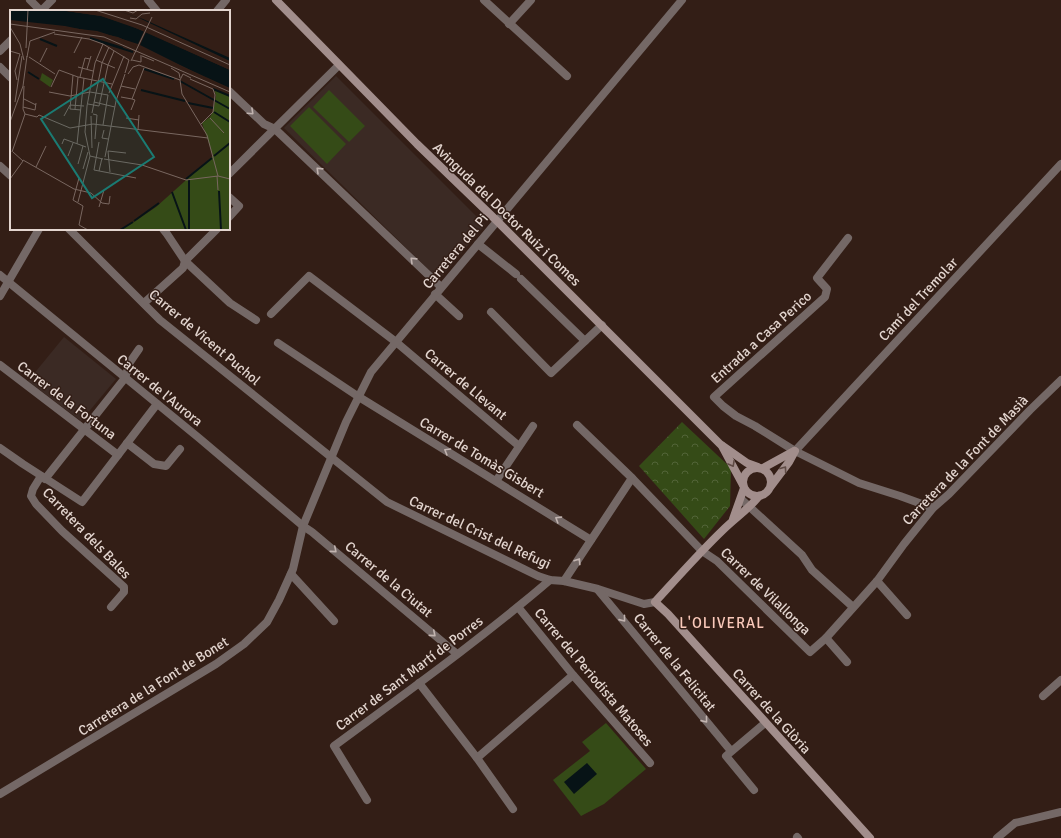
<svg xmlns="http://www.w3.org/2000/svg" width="1061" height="838" viewBox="0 0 1061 838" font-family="Signika,sans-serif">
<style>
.education{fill:#3b2a24}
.park{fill:url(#park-crowns)}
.pitch{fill:#354b17}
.water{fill:#071316}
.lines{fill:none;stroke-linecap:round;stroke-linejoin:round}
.street{stroke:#746866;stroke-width:8}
.secondary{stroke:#a28e8c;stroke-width:8}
.oneway{stroke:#c2b4b0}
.oneway2{stroke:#5f4b45}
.labels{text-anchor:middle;stroke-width:3;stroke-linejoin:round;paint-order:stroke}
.street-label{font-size:14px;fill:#e3d5cf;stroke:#331e16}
.neighbourhood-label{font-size:15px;letter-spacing:1px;fill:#fac9ba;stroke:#331e16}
.inset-river{fill:none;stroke:#071316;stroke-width:2}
.inset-road{fill:none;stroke:#796760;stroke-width:1}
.view{fill:#1a7b73;fill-opacity:0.15;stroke:#1a7b73;stroke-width:2}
.inset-edge{fill:none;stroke:#e3d5cf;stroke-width:2}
</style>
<defs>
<pattern id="park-crowns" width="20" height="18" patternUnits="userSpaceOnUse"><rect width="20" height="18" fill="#354b17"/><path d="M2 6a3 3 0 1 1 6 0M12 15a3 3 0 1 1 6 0" fill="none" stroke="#526438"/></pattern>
</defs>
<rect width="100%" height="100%" fill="#331e16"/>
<g class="education">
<path d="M336,76L485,225L439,280L284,128Z"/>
<path d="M64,337L116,379L81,421L28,381Z"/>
</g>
<path class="park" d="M682,422L731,468L730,506L704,539L639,466Z"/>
<g class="pitch">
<path d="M329,90L365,126L349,142L313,107Z"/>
<path d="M309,107L346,144L327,164L290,126Z"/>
<path d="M606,723L646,769L604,804L581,816L553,780L590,751L582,742Z"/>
</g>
<path class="water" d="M587,763L597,774L574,794L564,782Z"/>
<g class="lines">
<g class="street">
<path d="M30,0L41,11"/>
<path d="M148,0L157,11"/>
<path d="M484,0L567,76"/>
<path d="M41,11L52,0"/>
<path d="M217,11L226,0"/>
<path d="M509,24L531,0"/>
<path d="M0,51L11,40"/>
<path d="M0,67L11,78"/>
<path d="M229,91L264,124L275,129L441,287"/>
<path d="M0,166L11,176"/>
<path d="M229,174L339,65"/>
<path d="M229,197L239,206L229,217"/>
<path d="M69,229L160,320L387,502L538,576L550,580L564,581L598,589L644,604L655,602"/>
<path d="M163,229L167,234L185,261L230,303L256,320"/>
<path d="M848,238L817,278L827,289L825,297L714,397L723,406L736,416L755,426L795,451L859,483L900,496L933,508"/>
<path d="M478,244L516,274"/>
<path d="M0,275L199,438L303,526L312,532L457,654"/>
<path d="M521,279L585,341"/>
<path d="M435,294L459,316"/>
<path d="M0,296L39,229"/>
<path d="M144,303L183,268L185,261L217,229"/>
<path d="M491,312L551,373L602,325"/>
<path d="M271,314L309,276L396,342L519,446"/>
<path d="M278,343L359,397L591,540"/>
<path d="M0,365L118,455"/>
<path d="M577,425L632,478L702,551L717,561L810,652L826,638L877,581L904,544L933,508L949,494L1030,410L1061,380"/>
<path d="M127,443L154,464L166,466L180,449"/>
<path d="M0,448L23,464L82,502L157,404"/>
<path d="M795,451L1061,164"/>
<path d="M41,476L33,489L31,496L36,504L62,531L124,587V592L111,607"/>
<path d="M45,479L125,378L130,362L139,349"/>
<path d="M496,481L533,426"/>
<path d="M741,499L802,555L812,570L853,607"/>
<path d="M291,574L334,621"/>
<path d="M564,581L632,478"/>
<path d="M877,581L907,615"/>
<path d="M598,590L731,751"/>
<path d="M518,607L573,675L650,763"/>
<path d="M826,638L847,662"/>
<path d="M419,683L477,758L513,809"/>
<path d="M1043,696L1061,680"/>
<path d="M477,758L573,675"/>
<path d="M754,790L726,756L765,723"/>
<path d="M0,794L216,664L244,644L267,622L279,600L293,569L303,526L346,422L371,372L682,0"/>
<path d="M367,800L334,746C407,692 481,639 550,580"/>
<path d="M797,837L798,838"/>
<path d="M997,838L1015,823L1061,812"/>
</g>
<g class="secondary">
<path d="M276,0L417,144L497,221L720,444L747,463L758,467"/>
<path d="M722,446L743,485"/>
<circle cx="757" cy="482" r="14"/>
<path d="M763,468L794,451"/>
<path d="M771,486L789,462L795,451"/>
<path d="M759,496C749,509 735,518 723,530C699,553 677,578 655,602L668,614L870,838"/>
<path d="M733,519L744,488"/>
</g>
</g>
<defs><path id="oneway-chevron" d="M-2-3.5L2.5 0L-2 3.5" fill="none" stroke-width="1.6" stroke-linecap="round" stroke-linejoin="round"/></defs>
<g class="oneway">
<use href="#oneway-chevron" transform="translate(251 112) rotate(43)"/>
<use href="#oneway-chevron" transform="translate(319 170) rotate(-136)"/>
<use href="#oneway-chevron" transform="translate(413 260) rotate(-136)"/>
<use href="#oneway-chevron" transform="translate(447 451) rotate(-149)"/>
<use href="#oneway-chevron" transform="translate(558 519) rotate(-148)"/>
<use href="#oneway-chevron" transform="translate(334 550) rotate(40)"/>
<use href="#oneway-chevron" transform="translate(578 561) rotate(-57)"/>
<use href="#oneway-chevron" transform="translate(623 619) rotate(51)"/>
<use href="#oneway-chevron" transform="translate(433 634) rotate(40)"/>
<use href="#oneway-chevron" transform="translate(705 720) rotate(51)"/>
</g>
<g class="oneway2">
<use href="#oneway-chevron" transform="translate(732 464) rotate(61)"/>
<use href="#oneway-chevron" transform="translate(784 469) rotate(-54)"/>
</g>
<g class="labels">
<g class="street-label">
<text transform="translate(507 214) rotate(44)" y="5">Avinguda del Doctor Ruiz i Comes</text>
<text transform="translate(455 251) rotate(-50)" y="5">Carretera del Pi</text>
<text transform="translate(918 299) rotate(-47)" y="5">Camí del Tremolar</text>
<text transform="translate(205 337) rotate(40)" y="5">Carrer de Vicent Puchol</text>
<text transform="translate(761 337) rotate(-42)" y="5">Entrada a Casa Perico</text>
<text transform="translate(466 384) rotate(40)" y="5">Carrer de Llevant</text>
<text transform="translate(160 390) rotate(39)" y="5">Carrer de l'Aurora</text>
<text transform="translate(67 400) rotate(37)" y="5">Carrer de la Fortuna</text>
<text transform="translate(482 457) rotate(31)" y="5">Carrer de Tomàs Gisbert</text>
<text transform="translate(965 460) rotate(-46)" y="5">Carretera de la Font de Masià</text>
<text transform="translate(480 532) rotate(25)" y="5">Carrer del Crist del Refugi</text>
<text transform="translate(87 533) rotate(46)" y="5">Carretera dels Bales</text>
<text transform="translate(389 579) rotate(40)" y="5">Carrer de la Ciutat</text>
<text transform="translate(766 591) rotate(44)" y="5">Carrer de Vilallonga</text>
<text transform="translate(675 662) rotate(51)" y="5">Carrer de la Felicitat</text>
<text transform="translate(409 673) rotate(-37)" y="5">Carrer de Sant Martí de Porres</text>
<text transform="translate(594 677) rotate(50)" y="5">Carrer del Periodista Matoses</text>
<text transform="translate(153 686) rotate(-32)" y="5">Carretera de la Font de Bonet</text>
<text transform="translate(772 711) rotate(48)" y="5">Carrer de la Glòria</text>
</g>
<g class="neighbourhood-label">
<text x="722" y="628">L'OLIVERAL</text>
</g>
</g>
<g transform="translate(10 10)">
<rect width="220" height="220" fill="#331e16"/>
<path d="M204,79L220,87V220H112L146,197L203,146L192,113L200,107L203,101L206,86Z" fill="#354b17"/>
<path d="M32,63L43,70L40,77L30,70Z" fill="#354b17"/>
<path d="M0,0H49L91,6L119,15L220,60V78L108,27L55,16L0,10ZM105,0L133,9L220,48V51L129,8Z" fill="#071316"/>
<path d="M49,0L78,2L120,13L220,58V60L136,22L130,35L220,80L108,28L87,23L35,15L87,21L128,34L134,21L91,6Z" fill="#331e16"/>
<path class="inset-river" d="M80,28L113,38M30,29L47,36M82,29L123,42M134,59L164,69M18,62L29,69M170,71L220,99M203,79L220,86M131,80L175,91M178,93L203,98M204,102L220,112M204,146L220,133M176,169L202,148M209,181L211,220M162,182L176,220M124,211L149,193M110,220L123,212M179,220V170"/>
<path class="inset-road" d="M85,0L132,15L220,55M114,0L123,3L128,0M120,8L126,9L132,4L140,3M0,14L94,27L220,82M0,17L10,34L14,50M44,24L79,29L93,34L119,50L115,63M16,38L18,0M0,41L10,44L5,61L7,70M64,43L72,27M132,46L144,51M17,47L20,31L45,22M19,47L45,64M86,50L105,58M122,50L131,52V45M121,51L142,7M30,52L37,38M68,57L83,61M161,58L169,63L170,68M77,59L81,46M118,64L123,57L129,55L170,70M63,65L60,99L71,100M70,67L75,48L80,49M180,69L203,79L205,85L203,102L191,114M170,70L172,84L197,125L208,166M170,70L173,64L181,68M111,76L125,79M41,77L49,60L68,67L102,74M39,82L60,86L80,82L98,85L93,115M99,83L114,46M111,87L122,89L134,58M14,89L26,95M5,92L12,46M84,92L105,97M78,94L89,96L98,55L104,41M60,95L74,96M13,97L25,100L26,93M65,99L68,67M121,100L125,90L122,89M82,103L92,53L99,37M15,104L27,107L29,105L60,118L83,114L198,128M83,104L87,105L85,129M54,106L60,95M81,106L82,138M116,108L129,110M200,108L214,123M0,112L13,76L17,46M94,120L92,128L98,129M128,120L129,105M89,132L84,160L126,168M52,134L54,129L76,137M67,134L74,68M2,142L15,104L13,99L14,76M58,146L63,133M80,146L75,122L77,96L85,53L93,34M80,146L93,149M95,147L106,91L115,64M94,149L132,155L176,170L208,166L220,169M13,150L64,179L81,183L92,193L99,194L100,186M68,154L73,136M26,157L36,136M73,159L78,142M89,161L92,148M100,162L98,141L116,143M207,166L208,180M69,168L63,190L73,196L69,215L78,220M0,169L13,151L3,142M68,192L80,146M89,197L94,180"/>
<path class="view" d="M93,69L144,147L82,188L31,109Z"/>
<rect width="220" height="220" class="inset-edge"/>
</g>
</svg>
